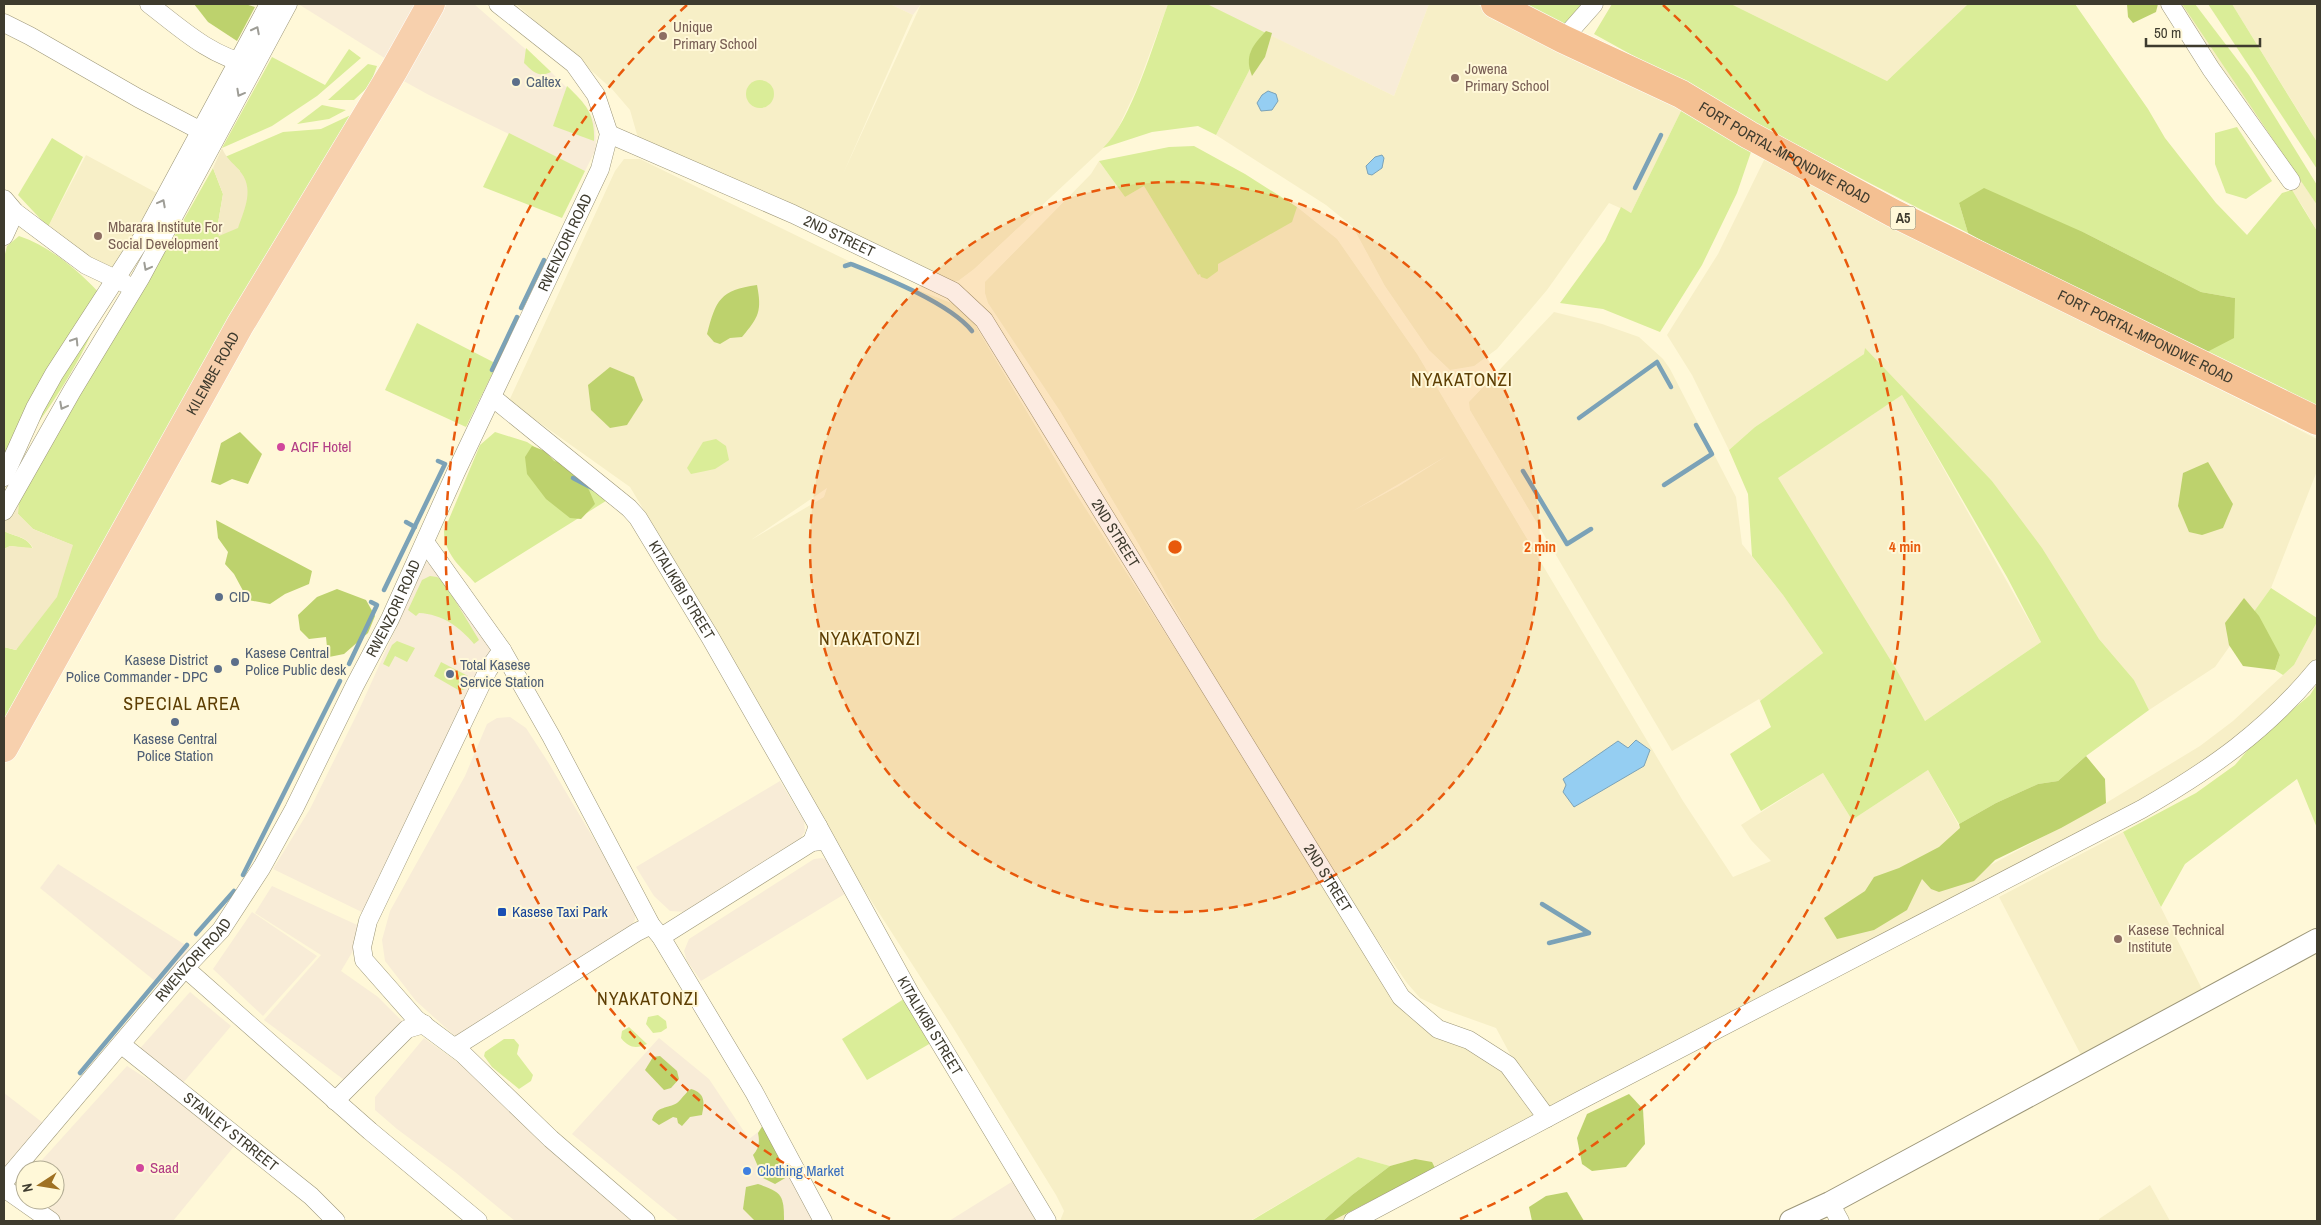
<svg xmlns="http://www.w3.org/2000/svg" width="2321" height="1225" viewBox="0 0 2321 1225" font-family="'Archivo Narrow',sans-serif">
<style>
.commercial{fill:#f8ecd7}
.built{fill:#f7efc7;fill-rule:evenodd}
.green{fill:#daed98;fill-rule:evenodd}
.forest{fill:#bdd26d}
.sand{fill:#f4eac5}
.water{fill:#95cef2;stroke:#7ba2b7}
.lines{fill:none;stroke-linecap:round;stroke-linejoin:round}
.stream{stroke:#7ba2b7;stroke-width:4.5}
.minor-casing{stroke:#9c9678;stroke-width:19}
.tertiary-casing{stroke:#9c9678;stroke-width:24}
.primary-casing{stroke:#fff;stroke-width:29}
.trunk-casing{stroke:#fff;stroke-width:29}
.minor{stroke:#fff;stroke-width:18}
.tertiary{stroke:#fff;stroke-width:22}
.primary{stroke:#f7d0ad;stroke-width:28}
.trunk{stroke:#f4c092;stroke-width:28}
.oneway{stroke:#9e9d96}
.ring{fill:none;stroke:#e8590c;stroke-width:2.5;stroke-dasharray:9 6}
.education-dot{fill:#8d6e63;stroke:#fff8d8;stroke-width:2}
.service-dot{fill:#5c6f8a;stroke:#fff8d8;stroke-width:2}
.hotel-dot{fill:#d1479c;stroke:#fff8d8;stroke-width:2}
.transit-dot{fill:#1a4fb4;stroke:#fff8d8;stroke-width:2}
.shop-dot{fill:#3f7fe0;stroke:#fff8d8;stroke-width:2}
.labels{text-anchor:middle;stroke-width:4;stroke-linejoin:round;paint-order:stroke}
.shield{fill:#fff8d8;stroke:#787461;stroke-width:1}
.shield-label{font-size:14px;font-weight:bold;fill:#3e3b2e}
.education-label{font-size:15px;fill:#785e54;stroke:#fff8d8;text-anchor:start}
.service-label{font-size:15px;fill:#4e5e75;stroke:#fff8d8;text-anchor:start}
.street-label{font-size:15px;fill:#3e3b2e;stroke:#fff8d8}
.hotel-label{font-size:15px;fill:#b23c85;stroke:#fff8d8;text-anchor:start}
.transit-label{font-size:15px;fill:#164399;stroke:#fff8d8;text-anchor:start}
.shop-label{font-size:15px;fill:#366cbe;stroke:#fff8d8;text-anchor:start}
.quarter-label{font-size:18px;letter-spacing:1px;fill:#5d3e03;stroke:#fff8d8}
.centre{fill:#e8590c;stroke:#fff8d8;stroke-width:2.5}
.ring-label{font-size:15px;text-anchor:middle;font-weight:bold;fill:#e8590c;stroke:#fff8d8;stroke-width:4;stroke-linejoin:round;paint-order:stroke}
</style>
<rect width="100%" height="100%" fill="#fff8d8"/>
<g class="commercial">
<path d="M301,4H425L391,62L300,5Z"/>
<path d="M447,4H474L548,69L587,108L595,123L596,149L585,171L429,95L400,79Z"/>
<path d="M890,4H921L913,15Z"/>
<path d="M1206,4H1429L1394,96Z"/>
<path d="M426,562L434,566L493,652L370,916L273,869L310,809L359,710Z"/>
<path d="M510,717L526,728L548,762L635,908V920L628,930L456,1037L416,1001L385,961L382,940L390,911L465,776L487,724L497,718Z"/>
<path d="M780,781L804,821L805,831L801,838L686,912L670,911L654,896L636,867Z"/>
<path d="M822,858L832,863L848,892L701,981L687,961L684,951L689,939L814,859Z"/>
<path d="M58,864L190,948L160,985L40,888Z"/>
<path d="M272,886L366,929L341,971L378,997L405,1024L360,1076L343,1079L264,1020L321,955L255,913Z"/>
<path d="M252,912L317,956L263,1016L213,969Z"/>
<path d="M190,992L231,1026L177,1090L136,1053Z"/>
<path d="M424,1038L485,1082L654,1221H515L455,1172L397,1129L375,1110V1097Z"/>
<path d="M659,1038L709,1079L749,1139L771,1122L827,1221H679L572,1134Z"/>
<path d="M127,1066L240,1139L173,1221H52L27,1200H55V1170H33Z"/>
<path d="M4,1093L47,1126L4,1180Z"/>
<path d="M1026,1173L1044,1221H949Z"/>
</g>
<g class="built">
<path d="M516,4H890L913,15L843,174L921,4H1168L1137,88L1113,139L974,269L958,281H945L638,138L630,110L612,89Z"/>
<path d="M1429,4H1476L1683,107L1631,213L1609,203L1547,290L1497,349L1474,366L1450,370L1429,350L1385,286L1353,227L1326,205L1216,135L1268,34L1394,96Z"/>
<path d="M1731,4H1968L1887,81Z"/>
<path d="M2166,4H2182L2204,34L2317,205V231L2303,207L2224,94Z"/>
<path d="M2232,4H2317V142L2305,122Z"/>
<path d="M86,155L168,199L113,275L48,227Z"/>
<path d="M1766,156L2317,439V471L2271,588L2215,667L2149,710L2134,680L2099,639L1992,481L1864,354L1755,427L1729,450L1692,375L1667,335L1718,254Z"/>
<path d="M624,159H640L869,271L959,306L972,320L1073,489L1399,1000L1490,1045L1531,1093L1496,1028L1443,1009L1420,998L1407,983L1334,877L1231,708L1138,543L1060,411L988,303L985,293V282L1091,174L1099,161L1125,197L1144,186L1198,275L1297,207L1337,239L1417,354L1683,801L1733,877L1771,861L1751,840L1741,825L1823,773L1852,820L1928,770L1983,869L2106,803L2200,746L2233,721L2294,665L2317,622V664L2189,782L1354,1221H1332L1370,1202L1415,1159L1390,1166L1358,1157L1250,1221H1060L1064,1211L1056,1195L952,1026L805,798L686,580L630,487L509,401L615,171ZM1448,455L1399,486L1351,512ZM827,488L824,497L751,540Z"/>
<path d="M1554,312L1602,324L1639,337L1663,359L1670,369L1736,497L1742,544L1783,595L1823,653L1760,701L1759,699L1672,751L1470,410L1469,402Z"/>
<path d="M1902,395L2041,642L1925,721L1777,478Z"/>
<path d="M2123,832L2204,993L2081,1055L1999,897Z"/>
<path d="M2150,1185L2170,1221H2099V1219Z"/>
</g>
<g class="green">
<path d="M1168,4H1207L1268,34L1216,135L1198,126L1152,132L1103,148C1131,122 1154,42 1168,4Z"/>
<path d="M1521,4H1591L1576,22L1563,24Z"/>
<path d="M1612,4H1731L1887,81L1968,4H2075L2148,109L2165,138L2216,203L2247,235L2282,193L2292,190L2317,231V411L2207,352L2235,298L2201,292L2085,233L1959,203L1968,233C1841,170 1718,103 1594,34Z"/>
<path d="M2182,4H2195L2249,75L2317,185V205Z"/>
<path d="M2208,4H2232L2317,142V169Z"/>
<path d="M526,48L548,69L551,72C539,78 533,72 524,63Z"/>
<path d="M349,49L361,58L317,96L272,126L222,148L272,57L325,85Z"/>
<path d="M368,64L377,66L370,85L354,100H328Z"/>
<circle cx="760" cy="94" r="14"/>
<path d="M567,86C586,104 595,114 594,141L553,126Z"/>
<path d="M322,105L346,110L329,119L297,124Z"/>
<path d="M1683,107L1751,152L1737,193L1702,265L1660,332L1603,309L1560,303L1605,241L1621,207L1631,213Z"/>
<path d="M355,113L4,724V647L16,650L72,545L33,529L18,514L19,493L175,235L213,168L223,194L217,229L240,171L225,157L283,132L321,129Z"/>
<path d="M2237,127L2272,181L2246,199L2226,193L2215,164V133Z"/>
<path d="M509,133L585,171L562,218L483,187Z"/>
<path d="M52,138L83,157L48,227L18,195Z"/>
<path d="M1194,146L1245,174L1297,207L1292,222L1218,264V271L1207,279L1201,277L1200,274L1198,275L1144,186L1125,197L1099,161L1169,147Z"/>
<path d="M19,236C52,247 81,273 104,298C88,359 40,420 4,471V258L7,246Z"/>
<path d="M417,323L497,364L466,427L385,390Z"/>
<path d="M1865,348L1992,481L2042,548L2099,639L2134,680L2149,710L2086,756L2058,781L2038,784L1996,803L1959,824L1928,770L1852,820L1823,773L1761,811L1730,754L1771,727L1760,701L1823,653L1783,595L1752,556L1748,494L1729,450L1755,427L1864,354ZM1902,395L2007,577L2041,642L1925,721L1896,669L1778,478Z"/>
<path d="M495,432L527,442L585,479L609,499L475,583C461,567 444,554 444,531L480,445Z"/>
<path d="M716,439L726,446L729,460L715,469L691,474L687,468L703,442Z"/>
<path d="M4,531C15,537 27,536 33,549L10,546L4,549Z"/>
<path d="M430,576L437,577L444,582L479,640L474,644C460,627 442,614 419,613L416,616L408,610L422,580Z"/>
<path d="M2271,588L2317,618V622L2294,665L2283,675L2275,670L2280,655L2253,613Z"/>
<path d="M397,641L415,648L407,662L395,656L389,667L383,664L392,645Z"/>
<path d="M441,662L468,676L465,689L460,691L434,676Z"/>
<path d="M2317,684V828L2297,779L2185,864L2161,907L2123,832L2196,793L2235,765L2257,739L2310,695Z"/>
<path d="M913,993L943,1036L867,1080L842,1039Z"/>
<path d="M658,1015L666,1021L667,1028L661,1032L653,1033L646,1024L648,1017Z"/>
<path d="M629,1027L647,1044C636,1049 629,1048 621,1038L622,1031Z"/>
<path d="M504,1039H514L519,1045L517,1054L533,1075L531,1081L519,1089L492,1067L484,1056L485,1052Z"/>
<path d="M1358,1157L1390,1166L1352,1195L1323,1221H1251Z"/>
</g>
<g class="forest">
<path d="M194,4H245L255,7L237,41L208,22Z"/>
<path d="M2116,4H2158L2156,12L2133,23L2128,17L2127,4Z"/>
<path d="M1266,31L1272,33L1265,57L1252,76C1244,56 1252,46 1266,31Z"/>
<path d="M1984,188L2085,233L2201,292L2235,298L2234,338L2207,352L2034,270L1968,233L1959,203Z"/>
<path d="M757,285C762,311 759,317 742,337L730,338L720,344L714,342L707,334C716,300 720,290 757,285Z"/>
<path d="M610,367L634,377L643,400L627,425L610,428L591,410L588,385Z"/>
<path d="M240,432L262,454L248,484L232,479L220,485L211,482L221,443Z"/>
<path d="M532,446L545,451L554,461L570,465L589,490L595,504L581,519L570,518L546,499L527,474L525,457Z"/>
<path d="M2208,462L2233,504L2223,528L2202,535L2189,532L2178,506L2183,473Z"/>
<path d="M216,520L312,571L309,584L285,594L270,604L248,600L234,574L225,564L228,552L218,538Z"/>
<path d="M337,589L366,600L375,616L368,633L344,654L324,658L327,647L326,637L309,639L300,630L298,615L317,597Z"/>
<path d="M2244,598L2259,616L2280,655L2275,670L2243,666L2229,645L2225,623Z"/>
<path d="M2086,756L2105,779L2106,803L2061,828L1995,860L1974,881L1939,892L1931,889L1922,879L1907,910L1874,930L1837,939L1824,918L1865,891L1874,877L1899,868L1939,847L1960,828L1959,824L1996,803L2038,784L2058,781Z"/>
<path d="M660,1056L677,1071L679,1079L671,1088L664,1090L645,1070L653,1057Z"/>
<path d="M691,1089C705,1093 705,1102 702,1115L690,1117L682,1126L678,1123L677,1118L673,1117L659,1125L652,1120C657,1105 668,1109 677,1103C682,1099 685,1093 691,1089Z"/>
<path d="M1629,1094L1643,1109L1645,1144L1626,1167L1592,1171L1582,1164L1577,1138L1587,1114Z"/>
<path d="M763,1125L792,1174L775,1184L763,1178L753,1155C759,1148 760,1142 758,1133Z"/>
<path d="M1415,1159L1432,1162L1435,1168L1332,1221H1323L1352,1195L1390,1166Z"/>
<path d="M758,1184C781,1192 784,1194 784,1220L755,1221L743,1209L746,1187Z"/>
<path d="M1567,1192L1584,1221H1532L1529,1207L1546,1196Z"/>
</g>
<g class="sand">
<path d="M222,148C226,158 232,162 239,170C255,188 245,208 238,228L219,236L217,229L223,194L213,168Z"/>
<path d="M19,493L18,514L33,529L73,545L57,597L16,650L4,647V549L10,546L33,548C27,536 15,537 4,531V520Z"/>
</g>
<g class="water">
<path d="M1268,91L1276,94L1278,101L1272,110L1261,111L1257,103L1262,95Z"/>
<path d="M1382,155L1384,158L1382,168L1372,175L1368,174L1366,166L1375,157Z"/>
<path d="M1636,740L1650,750L1644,766L1574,807L1563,792L1566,785L1563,779L1618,741L1628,748Z"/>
</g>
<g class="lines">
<g class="stream">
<path d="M1635,188L1661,135"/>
<path d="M845,266L851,264C886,278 949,303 972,331"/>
<path d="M521,308L544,260"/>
<path d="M492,370L517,317"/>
<path d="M1579,418L1657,362L1671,387"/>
<path d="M1523,471L1567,544L1591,529"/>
<path d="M573,478L594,489"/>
<path d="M1664,485L1712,454L1696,425"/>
<path d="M406,522L415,527"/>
<path d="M384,590L445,464L438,461"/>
<path d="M349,664L377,605L371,602"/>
<path d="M243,875L340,681"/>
<path d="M1542,904L1589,933L1549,943"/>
<path d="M196,934L234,891"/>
<path d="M80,1073L187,945"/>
</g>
<defs>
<g id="minor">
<path d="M149,4C179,27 211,57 250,64"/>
<path d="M2170,4L2211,69L2291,181"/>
<path d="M4,23L30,36L138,98L201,131"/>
<path d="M1563,39L1594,4"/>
<path id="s1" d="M609,134L793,214L953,291L984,320L1401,997L1438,1029L1469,1040L1508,1065L1547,1118"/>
<path d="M4,199L15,212L86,265L124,283"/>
<path d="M4,236L15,212"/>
<path id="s2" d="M492,397L629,508L638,518L710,637L818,826L812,842"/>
<path d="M4,477L35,408L54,374L146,232L269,4"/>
<path d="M4,511L72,391L141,277L288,4"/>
<path d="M425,542L502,650L551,736L651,925L661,937L754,1092L823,1221"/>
<path d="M502,650L488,670L368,921L362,947L364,960L416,1019L463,1054L551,1139L646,1221"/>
<path id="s3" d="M818,826L911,995L1047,1221"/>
<path d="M661,937L812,842L822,841"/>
<path d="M185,968L370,1131L478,1221"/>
<path id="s4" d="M122,1045L311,1196L336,1221"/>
<path d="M455,1047L637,932L651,925"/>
<path d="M335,1101L407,1029L424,1024"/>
<path id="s5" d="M4,1182L185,968L221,930L262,867L294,809L355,685L390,619L456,472L600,169L609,134L596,95L574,64L498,4"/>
<path d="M4,1188L51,1221"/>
<path d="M1830,1203L1840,1221"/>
<path d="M1353,1221L1579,1101L2142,809C2211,769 2266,731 2317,669"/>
</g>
<path id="tertiary" d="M1791,1221L1830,1203L2317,940"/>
<g id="primary">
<path id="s6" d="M4,748L240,325L394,70L431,4"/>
</g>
<g id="trunk">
<path id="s7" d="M1495,4L1563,39L1681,94L1749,135L1893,213L2317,421"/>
</g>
</defs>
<use href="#minor" class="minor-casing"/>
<use href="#tertiary" class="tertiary-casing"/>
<use href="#primary" class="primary-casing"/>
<use href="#trunk" class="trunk-casing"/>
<use href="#minor" class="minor"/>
<use href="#tertiary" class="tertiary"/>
<use href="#primary" class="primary"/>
<use href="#trunk" class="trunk"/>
</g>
<defs><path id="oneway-chevron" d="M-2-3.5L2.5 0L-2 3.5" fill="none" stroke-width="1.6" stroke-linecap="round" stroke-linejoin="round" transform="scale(1.25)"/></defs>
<g class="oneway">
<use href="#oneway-chevron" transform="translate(256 30) rotate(-63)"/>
<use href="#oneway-chevron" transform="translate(240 93) rotate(119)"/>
<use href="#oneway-chevron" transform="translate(162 203) rotate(-62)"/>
<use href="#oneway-chevron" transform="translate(147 267) rotate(118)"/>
<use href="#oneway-chevron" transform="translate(75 341) rotate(-58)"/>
<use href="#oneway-chevron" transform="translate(63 406) rotate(118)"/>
</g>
<circle cx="1175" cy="547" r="365" fill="#e8590c" fill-opacity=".12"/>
<g class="ring">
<circle cx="1175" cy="547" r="365"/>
<path d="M890 1219A730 730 0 0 1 687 5M1663 5A730 730 0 0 1 1460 1219"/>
</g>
<g class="education-dot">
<circle cx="663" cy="36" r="5"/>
<circle cx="1455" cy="78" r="5"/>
<circle cx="98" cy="236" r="5"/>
<circle cx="2118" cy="939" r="5"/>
</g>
<g class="service-dot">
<circle cx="516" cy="82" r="5"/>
<circle cx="219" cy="597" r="5"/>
<circle cx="235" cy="662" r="5"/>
<circle cx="218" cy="669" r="5"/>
<circle cx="450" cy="674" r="5"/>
<circle cx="175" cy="722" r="5"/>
</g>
<g class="hotel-dot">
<circle cx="281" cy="447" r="5"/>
<circle cx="140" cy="1168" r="5"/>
</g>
<rect class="transit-dot" x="497" y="907" width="10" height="10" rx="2.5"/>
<circle class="shop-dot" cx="747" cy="1171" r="5"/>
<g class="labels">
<rect class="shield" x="1890.5" y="206.5" width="25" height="23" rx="4"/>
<g class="shield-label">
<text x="1903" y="223">A5</text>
</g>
<g class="education-label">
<text x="673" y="32">Unique<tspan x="673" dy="17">Primary School</tspan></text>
<text x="1465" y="74">Jowena<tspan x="1465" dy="17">Primary School</tspan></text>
<text x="108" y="232">Mbarara Institute For<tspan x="108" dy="17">Social Development</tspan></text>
<text x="2128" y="935">Kasese Technical<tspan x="2128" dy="17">Institute</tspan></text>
</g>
<g class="service-label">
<text x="526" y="87">Caltex</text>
<text x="229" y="602">CID</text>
<text x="245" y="658">Kasese Central<tspan x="245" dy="17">Police Public desk</tspan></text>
<text x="208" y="665" text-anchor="end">Kasese District<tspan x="208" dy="17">Police Commander - DPC</tspan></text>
<text x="460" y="670">Total Kasese<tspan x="460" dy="17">Service Station</tspan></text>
<text x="175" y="744" text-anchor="middle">Kasese Central<tspan x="175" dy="17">Police Station</tspan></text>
</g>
<g class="street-label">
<text dy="5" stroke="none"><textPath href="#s7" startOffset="326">FORT PORTAL-MPONDWE ROAD</textPath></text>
<text dy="5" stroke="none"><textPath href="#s1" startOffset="252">2ND STREET</textPath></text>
<text dy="5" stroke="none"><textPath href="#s5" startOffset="1102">RWENZORI ROAD</textPath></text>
<text dy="5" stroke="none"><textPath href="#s7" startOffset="731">FORT PORTAL-MPONDWE ROAD</textPath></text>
<text dy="5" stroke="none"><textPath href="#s6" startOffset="429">KILEMBE ROAD</textPath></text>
<text dy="5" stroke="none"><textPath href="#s1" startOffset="671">2ND STREET</textPath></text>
<text dy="5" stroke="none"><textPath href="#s2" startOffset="274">KITALIKIBI STREET</textPath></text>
<text dy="5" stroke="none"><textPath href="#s5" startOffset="698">RWENZORI ROAD</textPath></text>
<text dy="5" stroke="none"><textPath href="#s1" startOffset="1076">2ND STREET</textPath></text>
<text dy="5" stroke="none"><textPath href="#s5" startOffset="292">RWENZORI ROAD</textPath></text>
<text dy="5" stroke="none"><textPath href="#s3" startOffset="229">KITALIKIBI STREET</textPath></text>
<text dy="5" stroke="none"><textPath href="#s4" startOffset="139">STANLEY STRREET</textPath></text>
</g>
<g class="hotel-label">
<text x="291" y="452">ACIF Hotel</text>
<text x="150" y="1173">Saad</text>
</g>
<g class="transit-label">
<text x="512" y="917">Kasese Taxi Park</text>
</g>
<g class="shop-label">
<text x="757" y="1176">Clothing Market</text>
</g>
<g class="quarter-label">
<text x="1462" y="386">NYAKATONZI</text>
<text x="870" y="645">NYAKATONZI</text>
<text x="182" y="710">SPECIAL AREA</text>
<text x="648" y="1005">NYAKATONZI</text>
</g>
</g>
<circle cx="1175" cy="547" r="8" class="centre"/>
<g class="ring-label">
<text x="1540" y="552">2 min</text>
<text x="1905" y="552">4 min</text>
</g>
<rect width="2321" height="1225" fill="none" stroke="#3e3b2e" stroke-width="10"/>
<g transform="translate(40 1185) rotate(258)"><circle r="24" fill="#fff8d8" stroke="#b2ac94"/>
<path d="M0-4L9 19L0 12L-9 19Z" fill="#9f7123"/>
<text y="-8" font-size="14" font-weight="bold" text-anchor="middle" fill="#3e3b2e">N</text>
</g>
<path d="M2146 38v8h114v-8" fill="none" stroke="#3e3b2e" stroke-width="2.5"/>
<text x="2154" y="38" font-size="15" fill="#3e3b2e" stroke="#fff8d8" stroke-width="4" paint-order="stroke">50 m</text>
</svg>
